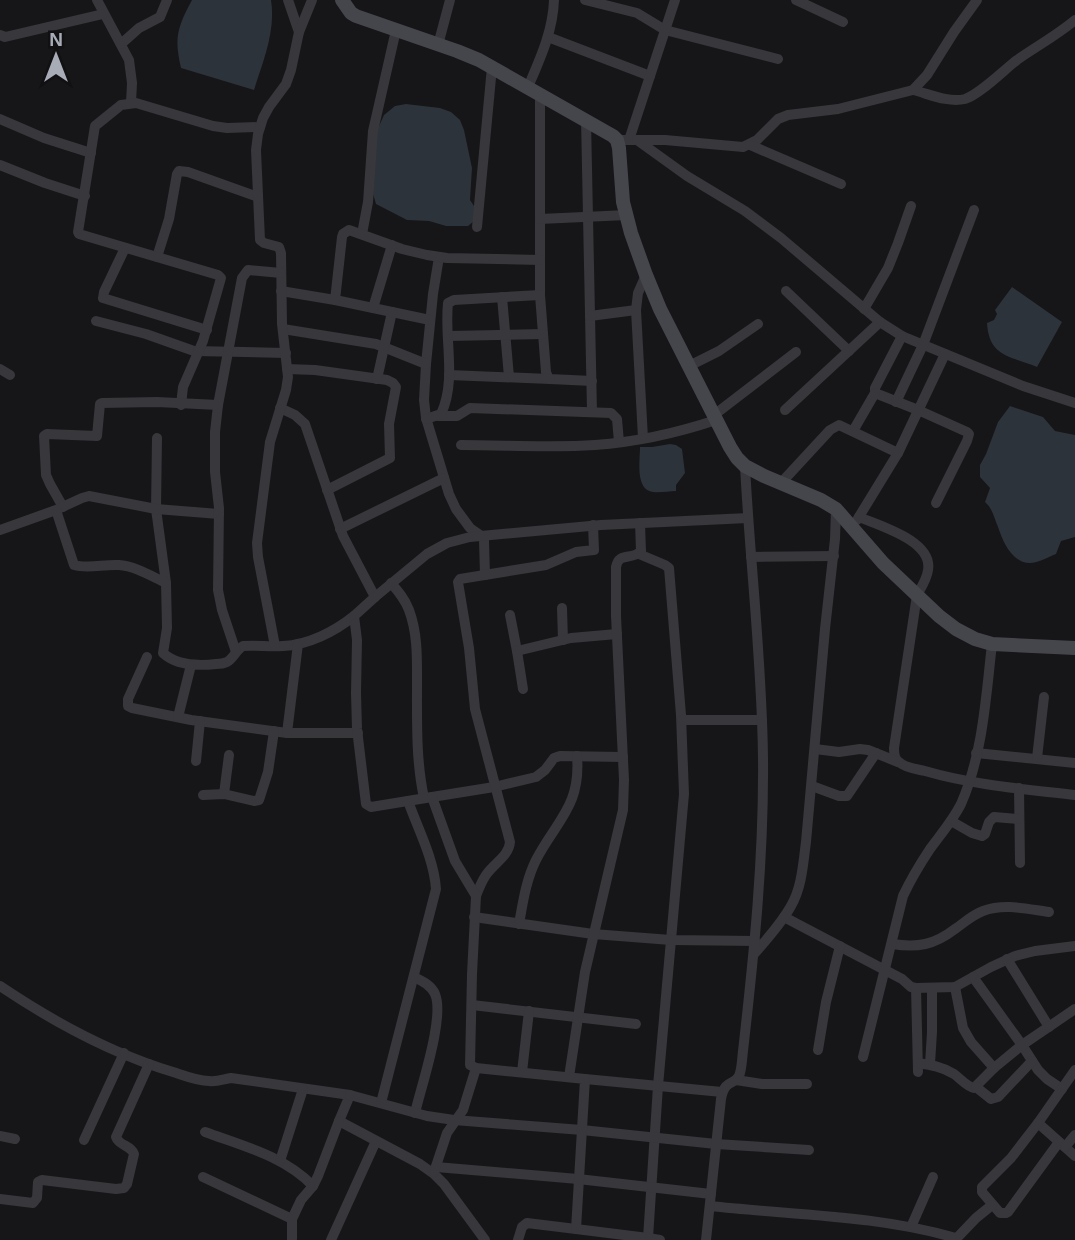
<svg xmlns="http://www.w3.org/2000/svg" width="1075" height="1240" viewBox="0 0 1075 1240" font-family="Helvetica,sans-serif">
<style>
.water{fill:#2c333b}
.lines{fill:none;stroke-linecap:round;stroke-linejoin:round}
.street{stroke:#37373c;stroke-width:10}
.secondary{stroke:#45464c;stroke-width:14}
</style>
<rect width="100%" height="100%" fill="#161517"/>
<g class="water">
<path d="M192,0H271C276,31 263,61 254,90L181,68C174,38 177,28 192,0Z"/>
<path d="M406,104L440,108L451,112L460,120L464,130L472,168L470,200L474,206L475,220L468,226H446L429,221L407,220L376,204L371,187L375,135L384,115L395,106Z"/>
<path d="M1012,287L1062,322L1037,367C1010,356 989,357 987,323L994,320L997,314L995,310Z"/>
<path d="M1010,406L1043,417L1055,431L1075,435V537L1061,541L1056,554C1048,557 1038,563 1030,563C1012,563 1003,542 998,527C994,518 993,509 985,502L990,488L980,477V465L986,454L998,422Z"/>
<path d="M670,444L676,445L682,449L685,473L676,485V491C669,491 660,493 653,492C635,490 640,460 640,447H652Z"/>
</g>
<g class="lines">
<g class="street">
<path d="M97,0L129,60L132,83L131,103"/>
<path d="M288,0L299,32"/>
<path d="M585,0L637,13L665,30L778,59"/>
<path d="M796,0L843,22"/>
<path d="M0,35L5,37L103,14"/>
<path d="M548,37L650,76"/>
<path d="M121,44L139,28L160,17L167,0"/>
<path d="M438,45L450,0"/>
<path d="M528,87C540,59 553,31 554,0"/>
<path d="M913,90C929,94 948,103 965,99C979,95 1004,70 1017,60C1037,46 1057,35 1075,20"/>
<path d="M540,94V295L546,372L548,377L550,379L592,381"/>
<path d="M0,119L44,138L91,153"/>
<path d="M586,119L592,412"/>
<path d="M617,140H637L687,176L745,211L781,238L880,322L902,336L1023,386L1075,403"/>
<path d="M629,140L675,0"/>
<path d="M637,140H665L743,147L757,140L778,119L788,115L838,109L913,90L927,75L954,32L977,0"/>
<path d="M750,145L841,184"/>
<path d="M0,165L45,183L85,196"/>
<path d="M540,219L627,215"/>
<path d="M477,227L492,67"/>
<path d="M362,234L368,202L373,131L396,30"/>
<path d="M125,248L104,292L103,298L207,330"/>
<path d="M157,257L169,219L177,174L179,171L188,172L258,197"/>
<path d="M439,257L433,294L426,364L424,400L426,418L449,494L456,509L470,528L483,537L484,540L485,575"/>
<path d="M281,291L335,300L430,320"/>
<path d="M786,291L849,351"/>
<path d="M502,297L509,377"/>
<path d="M335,300L342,237L343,234L349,230L402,249L427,255L447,258L540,260"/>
<path d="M373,308L392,245"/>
<path d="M864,309L888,268L898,243L911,206"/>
<path d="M590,316L636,310"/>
<path d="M96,321L146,334L194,351L286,353"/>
<path d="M283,329L376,344L426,364"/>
<path d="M449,336L543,334"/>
<path d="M902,336L875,388V393L918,410L967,432L969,434L967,441L936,503"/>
<path d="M689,366L719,351L758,324"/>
<path d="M0,369L10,375"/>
<path d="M287,369L315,370L387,380L393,383L396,387L389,424L390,458L327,490"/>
<path d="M449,375L550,379"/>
<path d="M377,379L392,312"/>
<path d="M896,402L923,345L974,210"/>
<path d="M181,405L183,387L203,341L221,278L218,275L79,234L78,232L95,126L121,105L136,103L213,126L227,128L260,127"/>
<path d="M280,408L295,415L305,424L343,536L375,597"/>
<path d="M785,410L880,322"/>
<path d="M714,415L796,352"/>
<path d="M438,416H457L470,408L611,413L617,419L619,442"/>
<path d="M426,419L441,414C457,380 444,339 448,303L454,300L540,295"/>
<path d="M853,431L875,393"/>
<path d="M157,438L156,509L166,583"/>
<path d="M643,438L636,310L638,293L646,275"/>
<path d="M461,445C505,445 551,448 595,445C636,442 677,433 716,420"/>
<path d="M781,483L830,430L839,425L898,453"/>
<path d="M63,507L50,484L46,475L44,436L47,434L97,436L100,404L102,403L157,402L218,405"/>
<path d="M58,509L82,498L89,496L156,509L219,514"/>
<path d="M859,517C880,526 933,541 928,570C927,579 921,588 917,595L894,748C894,753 894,759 899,762C905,768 917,769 925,771C973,785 1024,789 1075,795"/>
<path d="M857,520L898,453L945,354"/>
<path d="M340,529L444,478"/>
<path d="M0,530L56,510L74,565C88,569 104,564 119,565C135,566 151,576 166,583L167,628L163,653C177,666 198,666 216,664C219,664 225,663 227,662C234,658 236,650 243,646C256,645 270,647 283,646C308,645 334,632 354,616"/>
<path d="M639,554L665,565L669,568L681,715L684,794L658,1086L648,1238L660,1240"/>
<path d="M751,557L834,556"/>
<path d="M391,583C398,591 405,599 409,610C418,634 417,660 417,685C417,723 416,761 424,798"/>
<path d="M562,608L563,640"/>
<path d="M510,615L517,651"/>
<path d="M275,646L258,557L257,543L270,442L286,390L288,377L282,324L281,253L279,247L264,243L260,240L256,150L258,134L263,118L269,107L286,84L291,70L299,32L312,0"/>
<path d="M236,652L222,610L218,590L219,508L215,472V432L218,405L242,278L248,270L281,273"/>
<path d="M147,657L128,699V706L132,708L191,720L287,733H358"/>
<path d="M523,689L517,651L571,638L617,634"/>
<path d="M178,717L191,665"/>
<path d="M682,720H762"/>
<path d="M287,733L298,644"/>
<path d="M815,749L839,752L860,749L868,750L898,762"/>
<path d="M976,753L1075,763"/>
<path d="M1037,758L1044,697"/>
<path d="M196,761L200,721"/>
<path d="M812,786L839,796H847L876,753"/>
<path d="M1019,788L1020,863"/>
<path d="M224,794L229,755"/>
<path d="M203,795L224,794L254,801L259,800L268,772L274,731"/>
<path d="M432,797L494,787L536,777L545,770L554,758L560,756L623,757"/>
<path d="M951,821L972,833L982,836L985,834L989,822L994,817L1019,819"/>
<path d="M476,896C479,888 482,881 486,875C494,863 509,856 510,842L475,709L469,648L458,582L460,579L546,565L576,552L594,550L593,525"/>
<path d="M474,917L593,934L671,940L755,941"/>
<path d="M784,917L902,979L911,987L916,988L955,987L991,967L1015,956L1035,951L1075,946"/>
<path d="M519,924C523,902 526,880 536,860C557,820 581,806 577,756"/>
<path d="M892,944C918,948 934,945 955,929C964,923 972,915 983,911C1004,903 1027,909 1049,912"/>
<path d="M754,954C767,939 781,924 791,906C802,887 803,864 806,842L825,629L835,539L836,509"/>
<path d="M1007,959L1049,1027"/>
<path d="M414,977C422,981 431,985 435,994C445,1017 421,1087 415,1113"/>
<path d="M973,977L1022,1045L1038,1070L1047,1079L1062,1089"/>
<path d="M0,986C52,1021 113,1054 173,1072C185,1076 197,1081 209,1081C217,1082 224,1079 231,1078L350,1095L339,1121L420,1164L434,1174L444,1184L485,1240"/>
<path d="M955,987L963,1028L971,1042L994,1068"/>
<path d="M916,988L918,1072"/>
<path d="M472,1005L636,1024"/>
<path d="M818,1050L826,1002L840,946"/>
<path d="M863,1057L903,896C911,879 920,864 930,849C941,834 953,820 961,804C983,754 986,696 992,644"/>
<path d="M918,1063C931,1065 943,1067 954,1074C961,1079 966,1086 974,1088L994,1068L1022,1045L1075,1009"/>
<path d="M930,1064L932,1032V988"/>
<path d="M1075,1070L1038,1123L1075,1156"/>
<path d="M522,1072L529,1011"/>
<path d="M569,1077L585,972L623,810L624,780L616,616V567C619,551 632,561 641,551L640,523"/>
<path d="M585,1079L722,1092"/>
<path d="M736,1080L762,1084H807"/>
<path d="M976,1087L991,1099L998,1097L1032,1061"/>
<path d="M350,1095L427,1116L454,1120L582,1130L716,1144L809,1150"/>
<path d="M381,1103L436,889C434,859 418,829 408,801"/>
<path d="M1038,1123L1011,1158L982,1187V1192L1000,1213H1006L1008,1212L1059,1142"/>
<path d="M205,1132C243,1146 284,1156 313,1186"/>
<path d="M0,1136L15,1139"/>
<path d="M84,1140L124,1053"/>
<path d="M1065,1147L1075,1135"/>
<path d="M280,1161L303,1089"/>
<path d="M436,1167L578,1179L711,1194"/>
<path d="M434,1172L447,1133L463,1110L476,1068"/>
<path d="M203,1177L292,1219"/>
<path d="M0,1199L33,1203L37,1198L38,1182L42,1180L116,1189L124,1188L127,1184L134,1154C131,1145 119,1146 116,1137L149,1064"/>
<path d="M710,1206C792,1215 877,1215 956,1238"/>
<path d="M911,1227L933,1177"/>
<path d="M292,1239V1219L301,1200L313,1186L318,1176L339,1121"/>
<path d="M331,1240L376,1141"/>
<path d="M518,1240L522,1227L527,1223L576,1229"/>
<path d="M648,1240V1238L576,1229L585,1079L476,1068L470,1065L472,974L476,896L455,861L432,797L371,807L366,804L357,729L356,693L357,640L354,616L375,597L427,554L447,543L470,537L601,525L748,518"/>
<path d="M706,1240L721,1099C725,1078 734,1086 739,1076C742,1069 742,1058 743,1051C754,954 764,857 763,758C762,660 750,563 745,466"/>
<path d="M955,1240L976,1218L992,1205"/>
</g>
<path class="secondary" d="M342,0L351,13L356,16L457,51L479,60L613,136L617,140L619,148L623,202L631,233L646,275L660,309L730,447L737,458L745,466L764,476L821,500L836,509L883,563L939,616L956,629L975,639L992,644L1075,648"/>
</g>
<g transform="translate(56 56)" stroke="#111012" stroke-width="5" paint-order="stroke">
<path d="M0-5L12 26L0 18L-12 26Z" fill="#a8acb7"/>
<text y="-10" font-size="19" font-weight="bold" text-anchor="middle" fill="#a8acb7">N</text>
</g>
</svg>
